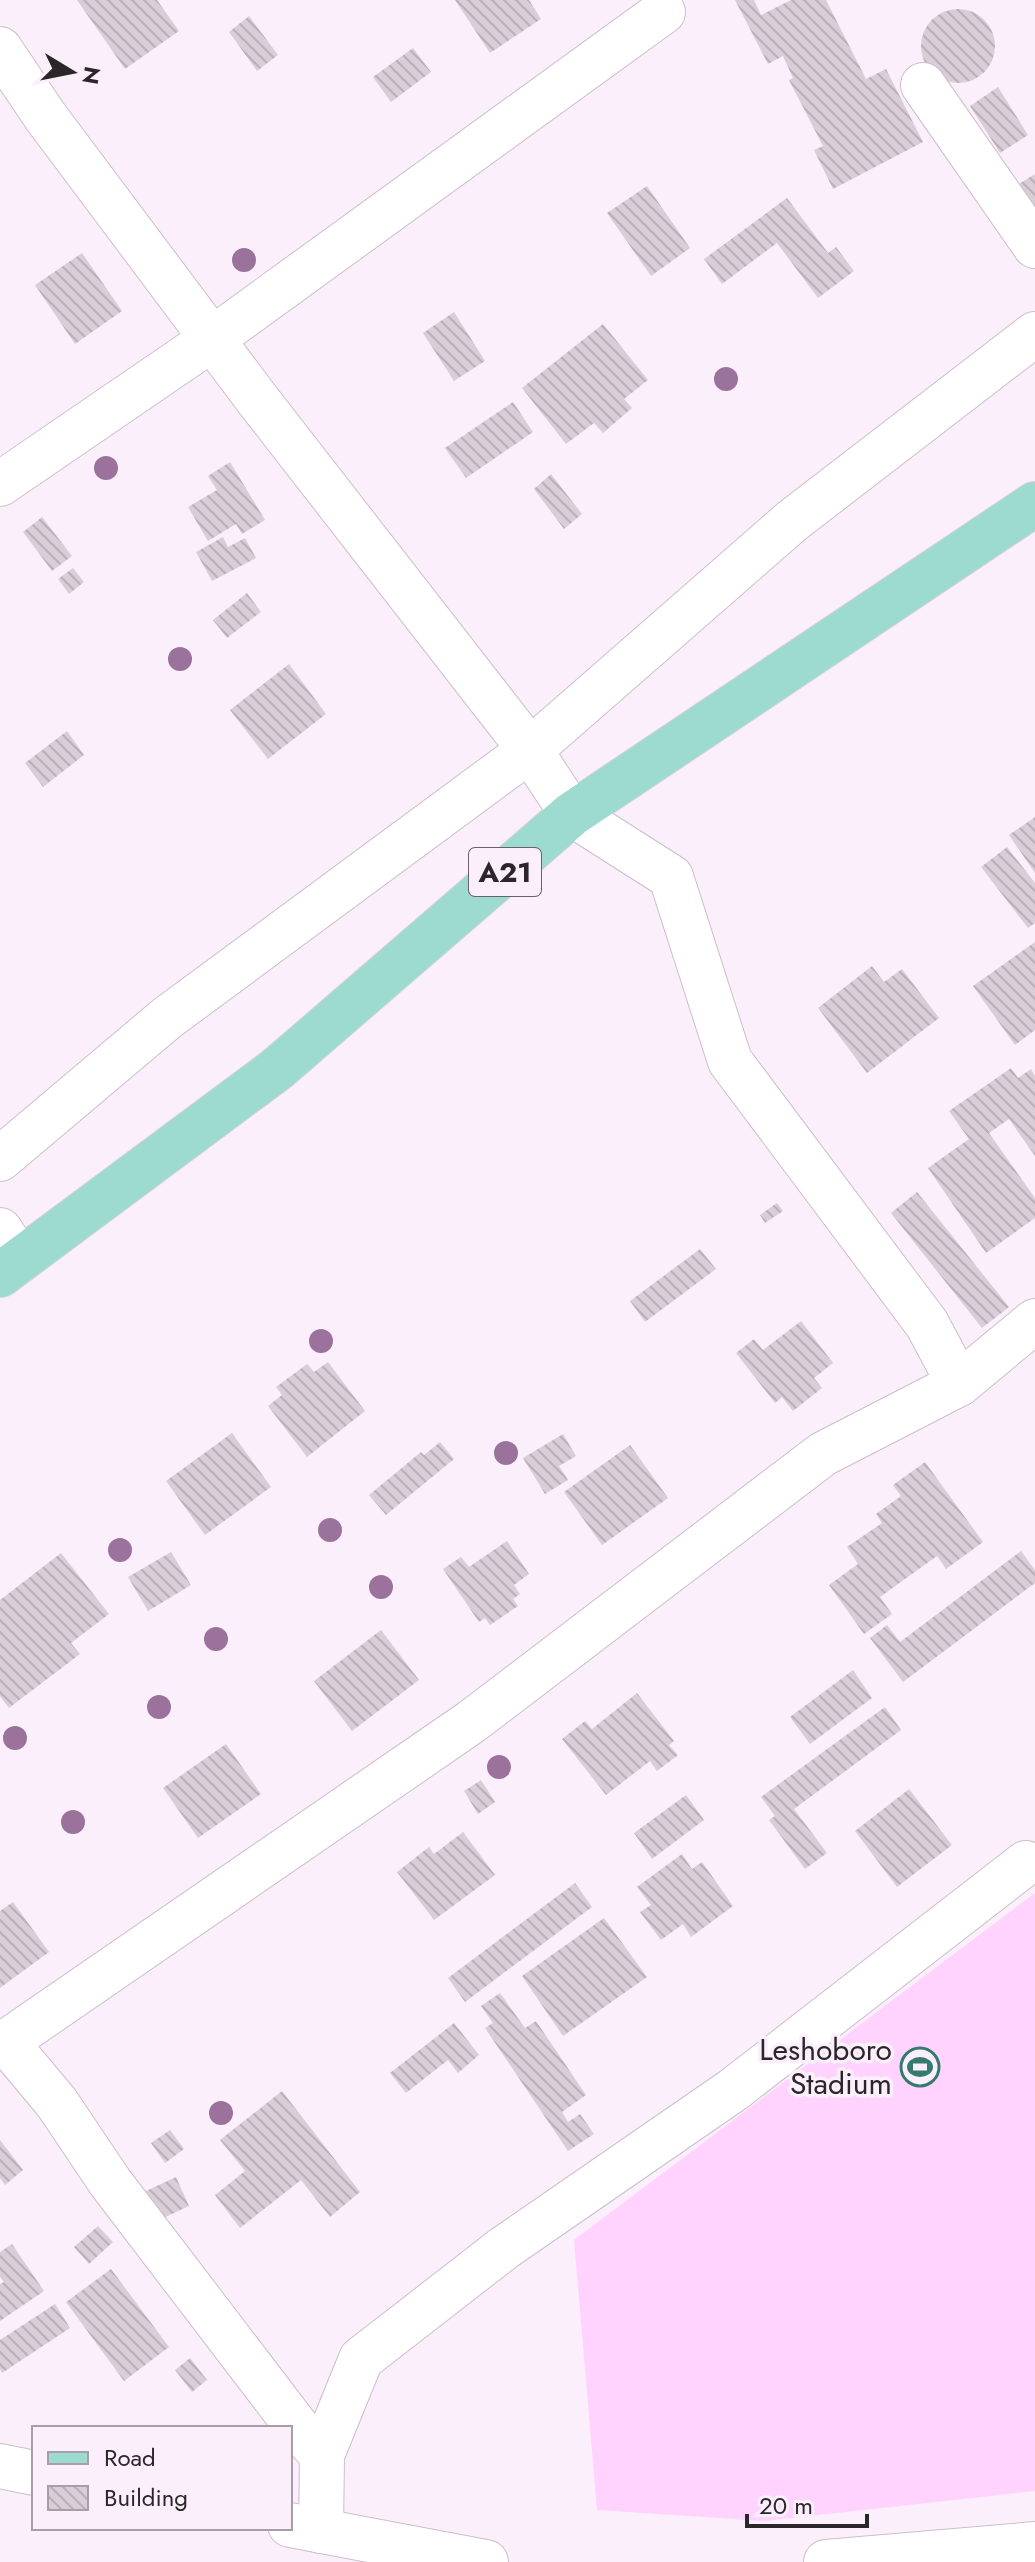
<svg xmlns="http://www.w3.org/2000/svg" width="1035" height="2562" viewBox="0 0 1035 2562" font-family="Jost,sans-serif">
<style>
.pitch{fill:#ffd3fe}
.building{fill:url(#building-back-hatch)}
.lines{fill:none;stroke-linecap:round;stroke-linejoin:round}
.minor-casing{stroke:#cabfca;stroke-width:46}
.major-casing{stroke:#d4d4d4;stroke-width:46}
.minor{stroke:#fff;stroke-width:44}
.major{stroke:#9ddad0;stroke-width:44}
.tree{fill:#9b729c}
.labels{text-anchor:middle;stroke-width:7;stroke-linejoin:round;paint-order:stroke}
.shield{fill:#fbeffb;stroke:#696269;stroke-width:2}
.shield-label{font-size:28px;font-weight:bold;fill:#2a262a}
.poi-label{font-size:30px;fill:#2a262a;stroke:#fbeffb;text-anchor:end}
</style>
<defs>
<pattern id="building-back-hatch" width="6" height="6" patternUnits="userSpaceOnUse" patternTransform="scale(2)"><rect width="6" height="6" fill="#d9cdd8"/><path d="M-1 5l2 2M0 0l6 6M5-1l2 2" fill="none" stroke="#bab0ba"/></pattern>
</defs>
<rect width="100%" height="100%" fill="#fbeffb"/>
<path class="pitch" d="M1035,1893V2491L764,2521L597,2510L574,2240Z"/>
<g class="building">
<path d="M77,0H157L179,31L125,69Z"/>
<path d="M455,0H529L541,19L490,53Z"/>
<path d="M735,0H754L761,15L791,0H826L866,79L886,69L923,142L833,189L814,150L823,146L789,80L793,78L783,56L768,64Z"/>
<circle cx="958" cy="46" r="37"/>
<path d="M249,16L278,55L257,71L229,32Z"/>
<path d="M413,48L431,72L391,102L373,77Z"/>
<path d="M998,87L1028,135L1000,153L970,106Z"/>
<path d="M1035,174V209L1019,184Z"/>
<path d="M647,186L690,248L651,276L607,213Z"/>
<path d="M787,198L828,253L836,247L854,271L818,298L777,243L722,284L704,259Z"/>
<path d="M82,253L122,311L75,344L35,285Z"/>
<path d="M454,312L485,361L454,381L423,333Z"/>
<path d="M603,324L648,380L624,399L632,408L603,433L594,423L566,444L522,388Z"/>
<path d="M513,402L533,432L466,478L445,448Z"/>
<path d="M230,462L265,520L242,534L236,524L208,541L188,507L217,490L208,476Z"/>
<path d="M551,474L582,514L564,529L534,489Z"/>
<path d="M42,517L72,556L52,571L23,532Z"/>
<path d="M223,537L228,547L245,538L256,558L212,581L196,552Z"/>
<path d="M73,568L84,582L69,594L58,579Z"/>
<path d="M247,593L261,612L227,638L213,620Z"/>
<path d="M289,664L326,714L268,759L230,710Z"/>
<path d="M67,731L84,755L43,787L25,763Z"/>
<path d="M1035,817V873L1009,835Z"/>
<path d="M1007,847L1035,883V923L1028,928L981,867Z"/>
<path d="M1035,942V1030L1015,1045L973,986Z"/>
<path d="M872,966L884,982L902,969L939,1018L867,1073L818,1008Z"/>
<path d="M1011,1068L1018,1078L1031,1069L1035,1076V1156L1009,1119L989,1133L1035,1198V1218L986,1253L928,1168L969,1139L949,1111Z"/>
<path d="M917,1192L1009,1307L982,1328L891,1213Z"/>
<path d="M777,1203L783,1211L765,1223L760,1215Z"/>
<path d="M700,1249L716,1269L645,1322L630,1301Z"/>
<path d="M801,1321L833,1363L814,1378L822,1388L793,1411L782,1397L775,1403L736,1353L754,1339L763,1350Z"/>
<path d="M328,1362L365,1411L307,1457L268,1406L282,1395L276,1387L307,1364L314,1372Z"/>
<path d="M232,1433L271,1487L205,1535L166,1481Z"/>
<path d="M563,1434L576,1456L559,1466L568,1480L545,1494L523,1458Z"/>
<path d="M440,1442L454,1459L386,1515L369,1495L421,1452L424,1455Z"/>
<path d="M630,1445L668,1498L602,1545L564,1492Z"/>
<path d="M925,1462L983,1542L946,1569L937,1556L880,1597L892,1614L864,1634L829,1585L858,1564L847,1547L882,1523L876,1514L901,1496L893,1485Z"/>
<path d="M507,1541L529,1574L514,1585L520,1594L513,1599L518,1606L490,1625L485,1618L479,1622L443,1569L461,1557L469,1567Z"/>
<path d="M1021,1551L1035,1570V1583L903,1682L870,1638L887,1625L900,1642Z"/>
<path d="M171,1552L191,1585L148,1611L128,1577Z"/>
<path d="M61,1553L109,1614L71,1643L80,1654L9,1708L0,1696V1600Z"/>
<path d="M381,1630L419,1680L352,1731L314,1681Z"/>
<path d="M853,1670L872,1698L810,1744L790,1717Z"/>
<path d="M637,1693L674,1741L669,1745L678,1755L657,1771L650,1761L606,1795L562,1739L585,1721L592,1729Z"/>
<path d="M885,1707L901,1730L794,1809L827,1853L805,1869L769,1820L775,1816L761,1797Z"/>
<path d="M226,1744L261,1794L198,1838L163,1788Z"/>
<path d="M481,1780L495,1802L478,1814L464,1791Z"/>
<path d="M909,1789L952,1845L897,1887L855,1831Z"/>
<path d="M686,1795L704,1820L652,1859L634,1833Z"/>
<path d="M463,1832L495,1875L434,1920L397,1872L429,1847L434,1854Z"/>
<path d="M682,1854L692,1869L702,1862L733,1906L691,1937L683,1924L661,1940L640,1912L651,1905L637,1887Z"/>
<path d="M575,1883L592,1907L465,2002L448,1978Z"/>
<path d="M13,1902L49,1952L0,1988V1911Z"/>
<path d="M604,1918L647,1977L563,2036L522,1976Z"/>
<path d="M500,1993L525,2028L536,2021L586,2095L562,2112L568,2122L580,2114L594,2134L568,2151L485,2028L493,2023L481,2006Z"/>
<path d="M454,2023L479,2055L458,2073L448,2060L406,2093L390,2073Z"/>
<path d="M282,2091L360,2192L330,2217L301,2180L240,2228L215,2195L245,2171L220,2140Z"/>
<path d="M170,2130L184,2149L165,2163L151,2143Z"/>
<path d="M0,2140L23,2170L5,2185L0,2178Z"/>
<path d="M176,2177L189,2206L159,2220L146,2191Z"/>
<path d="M98,2226L113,2242L89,2264L74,2247Z"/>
<path d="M12,2244L44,2291L0,2321V2284L4,2282L0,2277V2252Z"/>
<path d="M111,2269L169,2347L124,2381L66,2302Z"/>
<path d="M55,2304L70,2328L2,2373L0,2369V2340Z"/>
<path d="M190,2358L207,2380L192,2392L175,2370Z"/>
</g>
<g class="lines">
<defs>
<g id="minor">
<path d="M0,49L45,116L257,399L530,750L572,814L671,877L730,1061L927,1324L959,1384"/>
<path d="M923,85L1035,246"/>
<path d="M0,484L212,339L663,12"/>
<path d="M0,1159L167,1018L530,750L792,521L1035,334"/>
<path d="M0,1230L20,1260"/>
<path d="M6,2042L57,2103L110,2182L297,2427L322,2455"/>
<path d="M0,2043L6,2042L471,1722L823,1454L959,1384L1035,1321"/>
<path d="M0,2466L34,2473"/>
<path d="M290,2525L486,2562"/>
<path d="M321,2531L322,2455L361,2359L504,2248L733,2090L1026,1863"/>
<path d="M826,2562L1035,2544"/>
</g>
<path id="major" d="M0,1275L277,1069L572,814L1035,504"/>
</defs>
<use href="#minor" class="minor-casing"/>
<use href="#major" class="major-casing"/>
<use href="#minor" class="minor"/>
<use href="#major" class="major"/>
</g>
<g class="tree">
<circle cx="244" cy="260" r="12"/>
<circle cx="726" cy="379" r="12"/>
<circle cx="106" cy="468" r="12"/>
<circle cx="180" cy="659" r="12"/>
<circle cx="321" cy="1341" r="12"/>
<circle cx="506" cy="1453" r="12"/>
<circle cx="330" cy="1530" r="12"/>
<circle cx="120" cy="1550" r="12"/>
<circle cx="381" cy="1587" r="12"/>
<circle cx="216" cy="1639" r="12"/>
<circle cx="159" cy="1707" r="12"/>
<circle cx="15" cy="1738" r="12"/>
<circle cx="499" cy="1767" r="12"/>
<circle cx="73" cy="1822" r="12"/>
<circle cx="221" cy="2113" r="12"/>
</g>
<defs>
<symbol id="stadium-ring" viewBox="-11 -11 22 22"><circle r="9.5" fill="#fbeffb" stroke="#347a6f" stroke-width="1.5"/><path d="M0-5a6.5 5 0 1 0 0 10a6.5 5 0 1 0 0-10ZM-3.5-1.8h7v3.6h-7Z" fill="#347a6f"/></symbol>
</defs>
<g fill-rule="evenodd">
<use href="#stadium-ring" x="898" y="2045" width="44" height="44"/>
</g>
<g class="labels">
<rect class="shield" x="469" y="848" width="72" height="48" rx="6"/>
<g class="shield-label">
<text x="505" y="882">A21</text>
</g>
<g class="poi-label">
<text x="892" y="2060">Leshoboro<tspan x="892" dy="34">Stadium</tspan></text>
</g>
</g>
<rect x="32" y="2426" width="260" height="104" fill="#fbeffb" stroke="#a79fa7" stroke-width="2"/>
<rect x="48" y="2452" width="40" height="12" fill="#9ddad0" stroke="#a79fa7" stroke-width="2"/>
<text x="104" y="2466" font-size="24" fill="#2a262a">Road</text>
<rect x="48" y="2486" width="40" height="24" fill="url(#building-back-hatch)" stroke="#a79fa7" stroke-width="2"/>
<text x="104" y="2506" font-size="24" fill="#2a262a">Building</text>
<g transform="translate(72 72) rotate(100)" stroke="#fbeffb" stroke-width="6" paint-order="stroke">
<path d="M0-6L14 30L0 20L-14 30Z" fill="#2a262a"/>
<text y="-12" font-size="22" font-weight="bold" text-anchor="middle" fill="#2a262a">N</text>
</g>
<path d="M747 2514v12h120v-12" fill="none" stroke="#2a262a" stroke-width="4"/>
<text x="759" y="2514" font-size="24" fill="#2a262a" stroke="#fbeffb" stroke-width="6" paint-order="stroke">20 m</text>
</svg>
